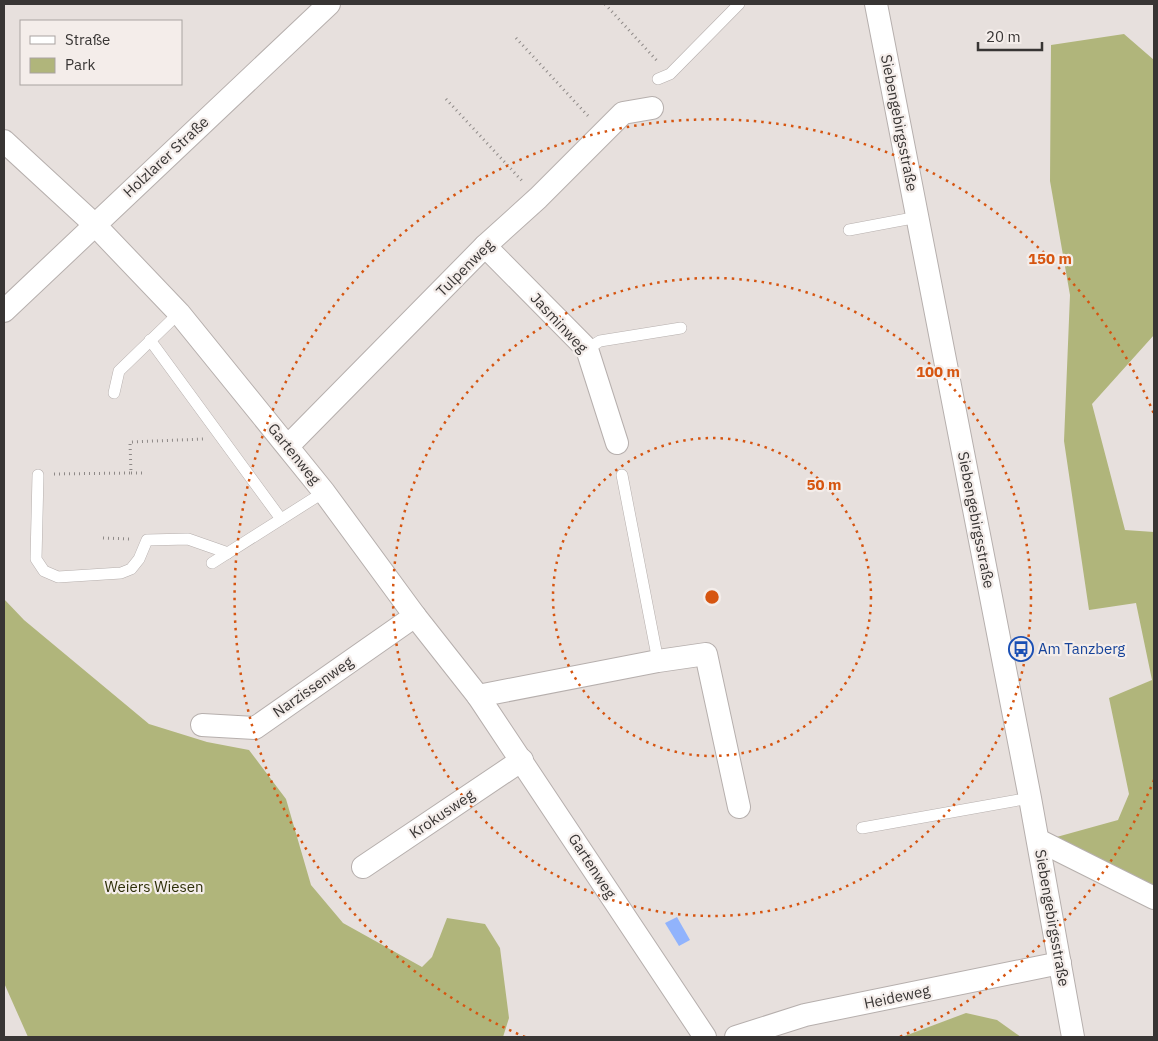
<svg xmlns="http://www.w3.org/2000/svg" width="1158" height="1041" viewBox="0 0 1158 1041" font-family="'IBM Plex Sans',sans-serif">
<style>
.green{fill:#b0b57b}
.water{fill:#91b3fc}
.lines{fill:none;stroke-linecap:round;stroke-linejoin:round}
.lane-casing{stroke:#b6afad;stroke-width:12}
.street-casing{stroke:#b6afad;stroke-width:24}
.path{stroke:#8e8987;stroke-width:3;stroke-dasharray:1 4;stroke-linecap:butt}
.lane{stroke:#fff;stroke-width:11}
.street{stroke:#fff;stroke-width:22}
.ring{fill:none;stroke:#d65510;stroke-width:2.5;stroke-dasharray:2.5 5}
.labels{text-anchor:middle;stroke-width:4.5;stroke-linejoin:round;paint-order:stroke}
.street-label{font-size:15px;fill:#383534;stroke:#f4edea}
.transit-label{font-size:15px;fill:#164399;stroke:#f4edea;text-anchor:start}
.park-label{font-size:15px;fill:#2d2f08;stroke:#f4edea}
.centre{fill:#d65510;stroke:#f4edea;stroke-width:2.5}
.ring-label{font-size:15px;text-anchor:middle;font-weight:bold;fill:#d65510;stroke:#f4edea;stroke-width:4.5;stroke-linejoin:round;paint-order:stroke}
</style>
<rect width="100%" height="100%" fill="#e7e0dd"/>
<g class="green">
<path d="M1124,34L1154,60V335L1092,404L1125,530L1154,532V887L1053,838L1118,820L1129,794L1109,698L1152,680L1136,603L1089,610L1064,441L1070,295L1050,181L1051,45Z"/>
<path d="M4,599L24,620L149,724L207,742L249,750L286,799L311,885L343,923L422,967L432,957L447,918L485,924L500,948L509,1018L503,1037H28L4,983Z"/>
<path d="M966,1013L997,1020L1021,1037H902Z"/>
</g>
<path class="water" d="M677,917L690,940L679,946L665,923Z"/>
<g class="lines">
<defs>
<g id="lane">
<path d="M658,79L670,74L739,4"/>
<path d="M849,230L918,217"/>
<path d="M150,340L281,519"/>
<path d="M587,349L600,341L681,328"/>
<path d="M114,393L119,371L179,313"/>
<path d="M38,475L36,559L44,571L58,577L121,573L131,569L139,559L147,540L188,539L228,553"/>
<path d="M622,475L658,661"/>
<path d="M212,563L324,492"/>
<path d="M862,828L1030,798"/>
</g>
<g id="street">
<path d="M876,4L1030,798L1073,1037"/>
<path d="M4,141L94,224L179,313L324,492L415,616L478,696L705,1037"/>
<path d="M485,246L587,349L617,443"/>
<path d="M4,311L329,4"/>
<path d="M288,446L485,246L538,198L623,113L652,108"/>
<path d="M478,696L658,661L706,654L739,807"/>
<path d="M202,725L255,728L415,616"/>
<path d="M1038,840L1154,898"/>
<path d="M363,867L522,760"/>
<path d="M736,1037L805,1015L1060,963"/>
</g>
</defs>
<use href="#lane" class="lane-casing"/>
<use href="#street" class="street-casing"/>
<g class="path">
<path d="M605,4L659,63"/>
<path d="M516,38L589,117"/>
<path d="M446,99L524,183"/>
<path d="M131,473H144"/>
<path d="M54,474L131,473L130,442L204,439"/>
<path d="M103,538L130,539"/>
</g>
<use href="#lane" class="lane"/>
<use href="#street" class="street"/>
</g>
<g class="ring">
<circle cx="712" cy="597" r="159"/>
<circle cx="712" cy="597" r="319"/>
<path d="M1154 780A478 478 0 0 1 899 1037M525 1037A478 478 0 1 1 1154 414"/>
</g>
<defs>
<symbol id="bus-ring" viewBox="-11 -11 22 22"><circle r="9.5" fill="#f4edea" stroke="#1a4fb4" stroke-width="1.5"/><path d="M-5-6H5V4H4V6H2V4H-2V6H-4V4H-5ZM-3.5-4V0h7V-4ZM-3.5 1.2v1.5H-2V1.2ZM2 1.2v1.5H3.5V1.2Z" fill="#1a4fb4"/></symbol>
</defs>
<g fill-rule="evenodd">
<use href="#bus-ring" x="1007" y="635" width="28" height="28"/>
</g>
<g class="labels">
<g class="street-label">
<text transform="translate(899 123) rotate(79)" y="5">Siebengebirgsstraße</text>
<text transform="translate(166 157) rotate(-43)" y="5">Holzlarer Straße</text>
<text transform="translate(465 268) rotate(-45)" y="5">Tulpenweg</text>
<text transform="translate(559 323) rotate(47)" y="5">Jasminweg</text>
<text transform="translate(294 454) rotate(51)" y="5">Gartenweg</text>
<text transform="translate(976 520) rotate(79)" y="5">Siebengebirgsstraße</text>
<text transform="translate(313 687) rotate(-35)" y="5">Narzissenweg</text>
<text transform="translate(442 814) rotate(-34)" y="5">Krokusweg</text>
<text transform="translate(592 866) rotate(57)" y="5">Gartenweg</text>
<text transform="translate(1052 918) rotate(80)" y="5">Siebengebirgsstraße</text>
<text transform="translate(897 997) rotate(-12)" y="5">Heideweg</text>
</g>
<g class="transit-label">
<text x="1038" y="654">Am Tanzberg</text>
</g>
<g class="park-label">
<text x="154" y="892">Weiers Wiesen</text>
</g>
</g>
<circle cx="712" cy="597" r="8" class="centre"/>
<g class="ring-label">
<text x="1050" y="264">150 m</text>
<text x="938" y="377">100 m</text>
<text x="824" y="490">50 m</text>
</g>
<rect width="1158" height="1041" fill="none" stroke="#383534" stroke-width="10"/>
<rect x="20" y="20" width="162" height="65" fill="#f4edea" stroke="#a9a3a1"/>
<rect x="30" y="36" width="25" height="8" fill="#ffffff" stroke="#a9a3a1"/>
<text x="65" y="45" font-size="15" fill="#383534">Straße</text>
<rect x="30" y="58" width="25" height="15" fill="#b0b57b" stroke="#a9a3a1"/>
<text x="65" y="70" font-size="15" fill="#383534">Park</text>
<path d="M978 42v8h64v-8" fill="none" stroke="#383534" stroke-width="2.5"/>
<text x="986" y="42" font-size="15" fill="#383534" stroke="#f4edea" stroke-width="4" paint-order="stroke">20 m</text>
</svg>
